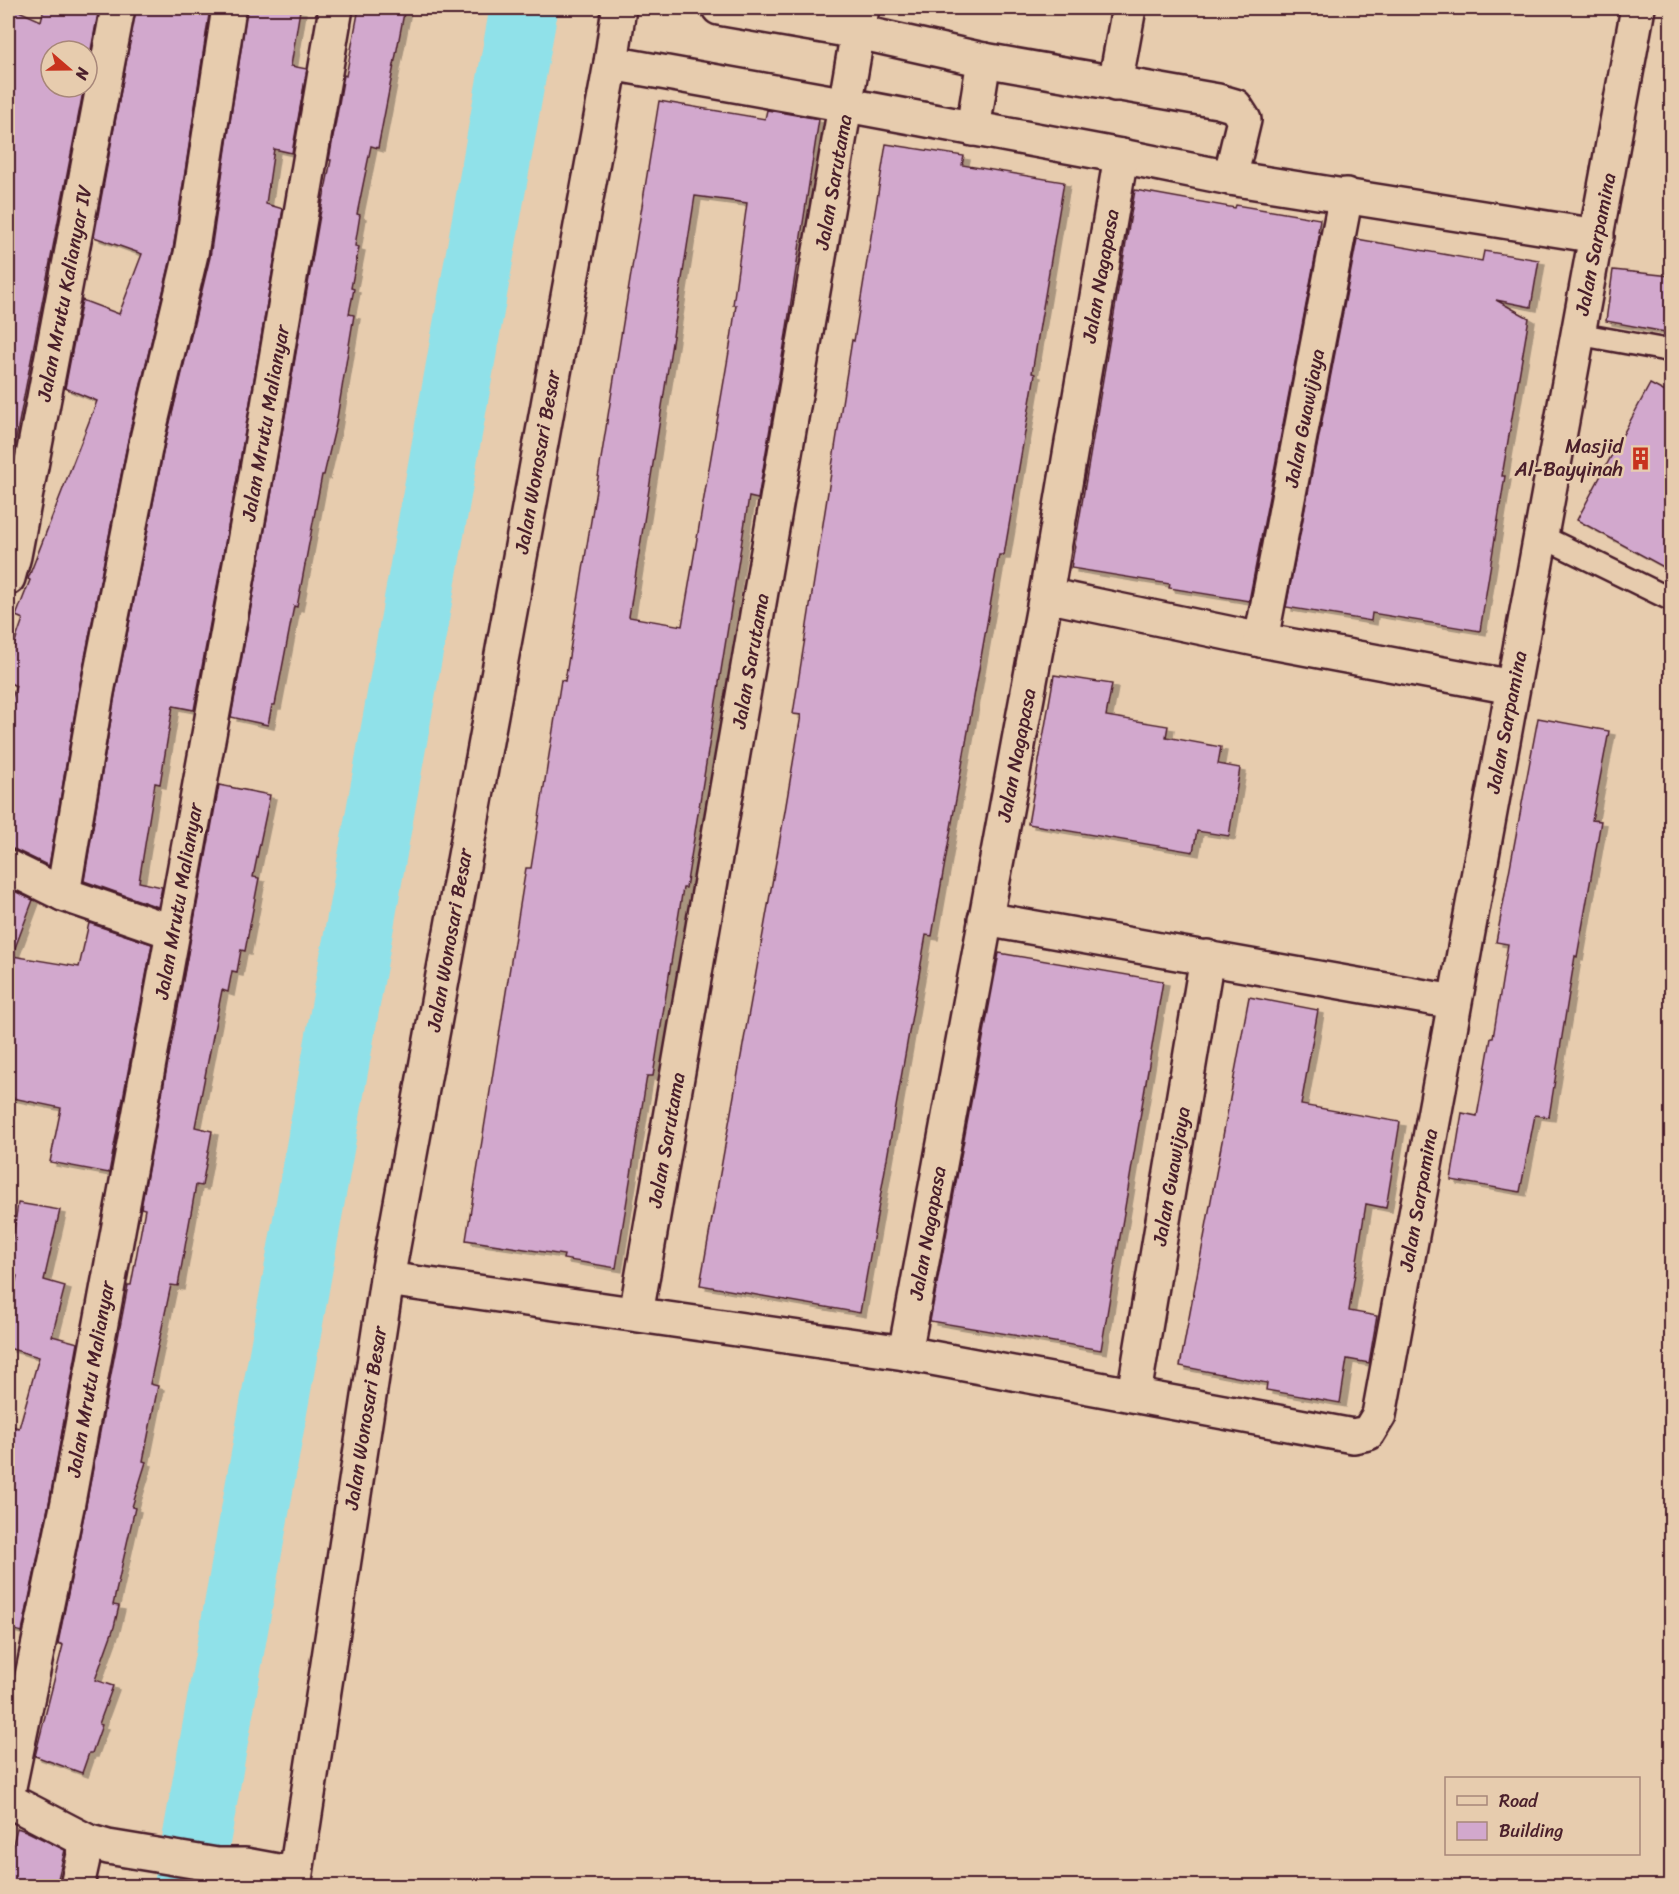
<svg xmlns="http://www.w3.org/2000/svg" width="1679" height="1894" viewBox="0 0 1679 1894" font-family="Sriracha,sans-serif">
<style>
.lines{fill:none;stroke-linecap:round;stroke-linejoin:round}
.river{stroke:#90e1e9;stroke-width:68}
.building{fill:#d2a8cd;stroke:#4a1f2b;stroke-width:1.5;fill-rule:evenodd;filter:url(#shadow)}
.service-casing{stroke:#4a1f2b;stroke-width:26}
.minor-casing{stroke:#4a1f2b;stroke-width:38}
.service{stroke:#e7ccae;stroke-width:21}
.minor{stroke:#e7ccae;stroke-width:33}
.labels{text-anchor:middle;stroke-width:5;stroke-linejoin:round;paint-order:stroke}
.street-label{font-size:20px;fill:#4a1f2b;stroke:#e7ccae}
.poi-label{font-size:20px;fill:#4a1f2b;stroke:#e7ccae;text-anchor:end}
</style>
<defs>
<filter id="shadow"><feDropShadow dx="6" dy="4" stdDeviation="0" flood-color="#0004"/></filter>
</defs>
<rect width="100%" height="100%" fill="#e7ccae"/>
<filter id="ink" filterUnits="userSpaceOnUse"><feTurbulence type="fractalNoise" baseFrequency=".0167" numOctaves="2"/><feDisplacementMap in="SourceGraphic" scale="12" xChannelSelector="R" yChannelSelector="G"/><feConvolveMatrix kernelMatrix="1 2 1 2 8 2 1 2 1" color-interpolation-filters="sRGB"/></filter>
<g filter="url(#ink)">
<g class="lines">
<path class="river" d="M188,1886L524,8"/>
</g>
<g class="building">
<path d="M8,8H12L41,21L44,8H99L87,71V51H51V87H84L8,479Z"/>
<path d="M136,8H210L173,250L129,435L79,688L49,866L16,850L8,848V710L16,686L8,682V662L23,619L16,616L30,580L28,579L97,401L65,388L82,300L119,314L142,254L94,237Z"/>
<path d="M247,8H285L300,10L291,66L307,69L292,153L274,149L266,204L283,209L237,479L194,710L173,706L160,784L155,783L139,882L162,887L158,907L84,881L115,695L165,443L210,257Z"/>
<path d="M359,8H405L378,148L371,146L357,214L360,215L355,246L359,247L351,288L354,289L349,314L354,315L336,424L324,475H322L297,607L294,606L275,705H272L268,725L231,717L273,485L320,215L331,160H329L344,75L346,76Z"/>
<path d="M659,101L765,119L767,110L819,119L786,334L758,499L749,497L686,888H683L653,1076H647L616,1268L563,1259L564,1255L466,1240L526,868H531L561,680L565,681ZM695,196L747,203L733,305H736L730,346L682,626L629,617Z"/>
<path d="M886,144L964,156L962,165L1064,182L1032,373L1035,374L1004,555H999L932,936L926,935L860,1313L700,1285L785,811L801,715L793,714L852,340L854,341Z"/>
<path d="M1135,190L1235,208L1236,205L1320,219L1318,232H1320L1249,601L1169,588L1170,584L1071,568Z"/>
<path d="M1357,239L1482,261L1484,251L1539,260L1531,307L1496,300L1529,318L1502,476H1505L1480,631L1372,613L1371,621L1286,607Z"/>
<path d="M1613,270L1671,276V333L1606,321Z"/>
<path d="M1650,384L1671,395V571L1577,520Z"/>
<path d="M1054,675L1112,684L1106,716L1168,726L1166,737L1221,747L1218,764L1240,768L1229,836L1197,831L1193,852L1028,824Z"/>
<path d="M1538,718L1609,731L1592,820L1601,821L1577,957L1575,956L1549,1117L1535,1115L1520,1192L1451,1180L1462,1113L1477,1116L1491,1038H1493L1508,944L1496,942Z"/>
<path d="M219,785L270,795L253,877L259,878L245,951L241,950L237,972L232,971L228,992L222,990L195,1127L212,1131L202,1186L196,1185L178,1286L171,1285L150,1384L158,1386L143,1461L146,1462L132,1507L135,1508L113,1605L119,1606L114,1627L95,1680L113,1686L99,1724L102,1725L92,1753H89L82,1773L35,1756L63,1645L58,1643L86,1505L128,1285H131L145,1209L141,1208Z"/>
<path d="M8,888L33,900L12,956L79,967L89,923L152,944L109,1173L50,1162L61,1108L8,1097Z"/>
<path d="M999,953L1163,981L1101,1350L930,1321Z"/>
<path d="M1249,997L1318,1010L1301,1105L1400,1122L1386,1208L1366,1204L1349,1311L1377,1316L1369,1363L1347,1359L1340,1403L1266,1390L1267,1383L1180,1366Z"/>
<path d="M18,1203L60,1210L44,1280L65,1286L52,1336L78,1343L50,1498L22,1632L8,1628V1425L19,1428L39,1357L8,1348V1312L17,1276L8,1274V1271Z"/>
<path d="M17,1828L26,1831L65,1850L56,1887H8V1864Z"/>
</g>
<g class="lines">
<defs>
<g id="service">
<path d="M1578,334L1672,351"/>
<path d="M1541,536L1672,600"/>
</g>
<g id="minor">
<path d="M719,8L858,32L984,60L1218,101L1235,106L1244,120L1230,178"/>
<path d="M611,63L847,105L1121,156L1230,178L1597,236"/>
<path d="M1115,84L1129,8"/>
<path d="M973,129L984,60"/>
<path d="M8,578L14,556L118,8"/>
<path d="M1046,595L1261,640L1512,687"/>
<path d="M1261,640L1346,195"/>
<path d="M8,867L63,894L173,932"/>
<path d="M63,894L97,692L147,439L191,254L229,8"/>
<path d="M985,919L1454,1002"/>
<path d="M387,1279L905,1353L1353,1436L1368,1433L1379,1415L1638,8"/>
<path d="M636,1314L862,8"/>
<path d="M905,1353L1046,595L1121,156"/>
<path d="M1134,1394L1207,957"/>
<path d="M8,1792L68,1502L173,932L255,482L336,8"/>
<path d="M8,1800L87,1841L108,1847L217,1865H245L294,1874"/>
<path d="M77,1886L87,1841"/>
<path d="M294,1886L387,1279L611,63L619,8"/>
</g>
</defs>
<use href="#service" class="service-casing"/>
<use href="#minor" class="minor-casing"/>
<use href="#service" class="service"/>
<use href="#minor" class="minor"/>
</g>
</g>
<defs>
<symbol id="building-bare" viewBox="-9 -9 18 18"><path d="M-4-6H4V6H1V3H-1V6H-4ZM-2.5-4.3h1.7v1.8h-1.7ZM.8-4.3h1.7v1.8H.8ZM-2.5-1h1.7V.8h-1.7ZM.8-1h1.7V.8H.8Z" fill="#c8321e" stroke="#e7ccae" stroke-width="2.5" paint-order="stroke"/></symbol>
</defs>
<g fill-rule="evenodd">
<use href="#building-bare" x="1624" y="442" width="33" height="33"/>
</g>
<g class="labels">
<g class="street-label">
<text transform="translate(833 182) rotate(-80)" y="7">Jalan Sarutama</text>
<text transform="translate(1595 244) rotate(-79)" y="7">Jalan Sarpamina</text>
<text transform="translate(1100 276) rotate(-80)" y="7">Jalan Nagapasa</text>
<text transform="translate(64 293) rotate(-79)" y="7">Jalan Mrutu Kalianyar IV</text>
<text transform="translate(1304 418) rotate(-79)" y="7">Jalan Guawijaya</text>
<text transform="translate(265 423) rotate(-80)" y="7">Jalan Mrutu Malianyar</text>
<text transform="translate(537 462) rotate(-80)" y="7">Jalan Wonosari Besar</text>
<text transform="translate(750 661) rotate(-80)" y="7">Jalan Sarutama</text>
<text transform="translate(1506 722) rotate(-79)" y="7">Jalan Sarpamina</text>
<text transform="translate(1016 755) rotate(-79)" y="7">Jalan Nagapasa</text>
<text transform="translate(178 901) rotate(-80)" y="7">Jalan Mrutu Malianyar</text>
<text transform="translate(449 940) rotate(-80)" y="7">Jalan Wonosari Besar</text>
<text transform="translate(666 1140) rotate(-80)" y="7">Jalan Sarutama</text>
<text transform="translate(1171 1176) rotate(-80)" y="7">Jalan Guawijaya</text>
<text transform="translate(1418 1200) rotate(-80)" y="7">Jalan Sarpamina</text>
<text transform="translate(927 1233) rotate(-80)" y="7">Jalan Nagapasa</text>
<text transform="translate(90 1379) rotate(-80)" y="7">Jalan Mrutu Malianyar</text>
<text transform="translate(365 1418) rotate(-81)" y="7">Jalan Wonosari Besar</text>
</g>
<g class="poi-label">
<text x="1623" y="453">Masjid<tspan x="1623" dy="23">Al-Bayyinah</tspan></text>
</g>
</g>
<rect width="1679" height="1894" fill="none" stroke="#e7ccae" stroke-width="30"/>
<rect x="15" y="15" width="1649" height="1864" fill="none" stroke="#4a1f2b" stroke-width="2" filter="url(#ink)"/>
<rect x="1445" y="1777" width="195" height="78" fill="#e7ccae" stroke="#a8877a" stroke-width="1.5"/>
<rect x="1457" y="1796" width="30" height="9" fill="#e7ccae" stroke="#a8877a" stroke-width="1.5"/>
<text x="1499" y="1807" font-size="18" fill="#4a1f2b">Road</text>
<rect x="1457" y="1822" width="30" height="18" fill="#d2a8cd" stroke="#a8877a" stroke-width="1.5"/>
<text x="1499" y="1837" font-size="18" fill="#4a1f2b">Building</text>
<g transform="translate(69 69) rotate(110)"><circle r="28" fill="#e7ccae" stroke="#a8877a" stroke-width="1.5"/>
<path d="M0-4.5L10 22L0 15L-10 22Z" fill="#c8321e"/>
<text y="-9" font-size="16" font-weight="bold" text-anchor="middle" fill="#4a1f2b">N</text>
</g>
</svg>
